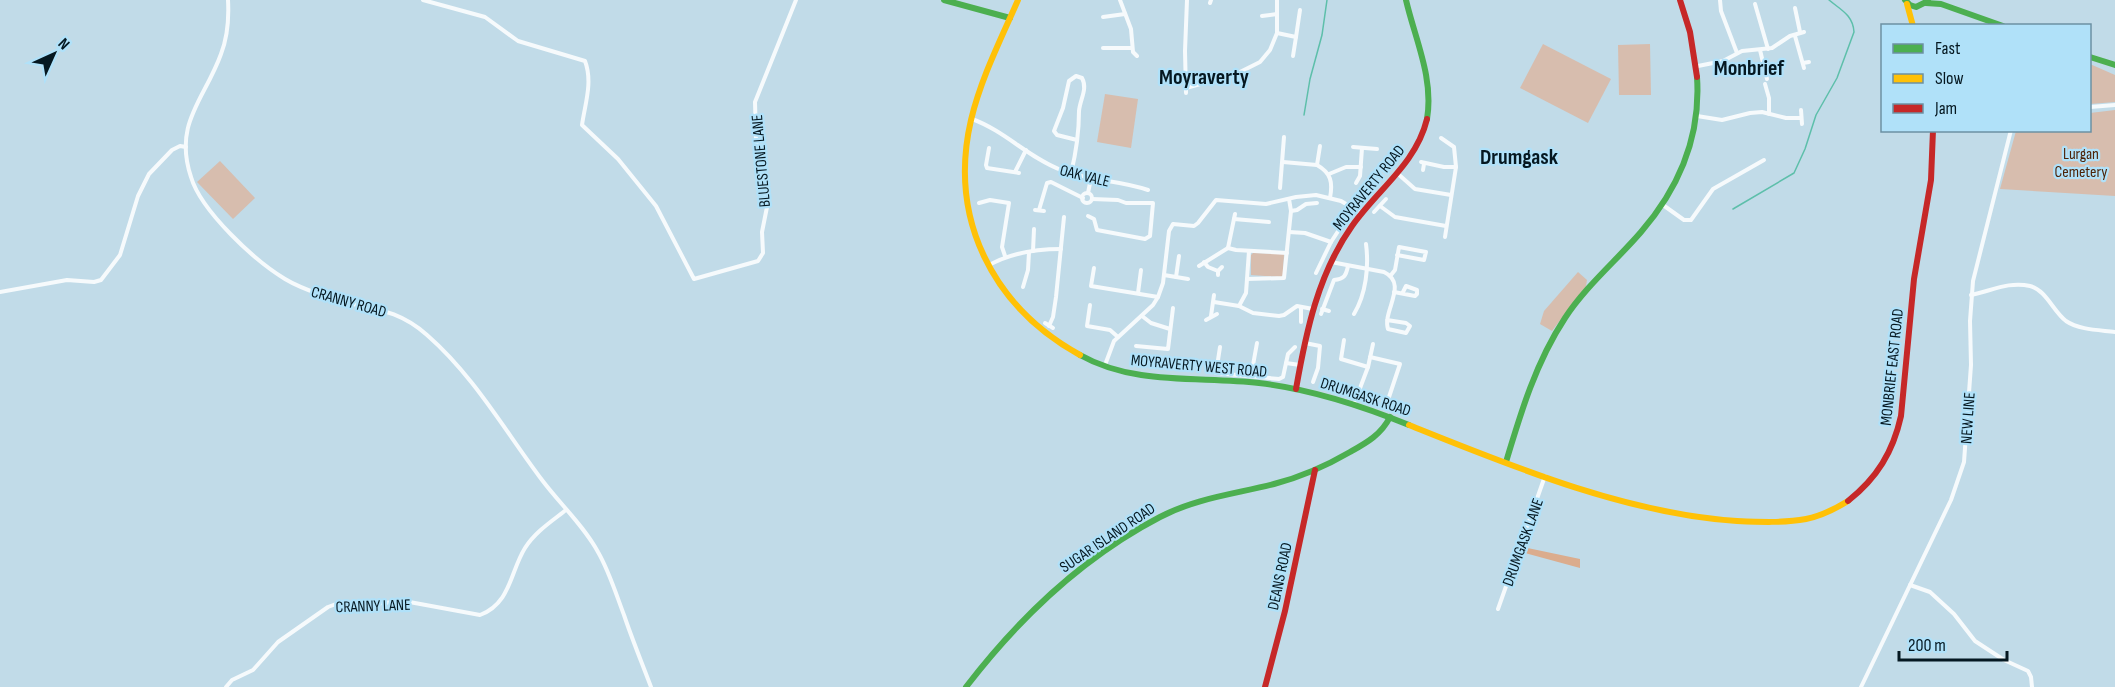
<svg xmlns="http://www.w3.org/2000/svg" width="2115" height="687" viewBox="0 0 2115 687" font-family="'Sofia Sans Condensed',sans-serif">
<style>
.green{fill:#d7bdae}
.forest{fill:#dbac8d}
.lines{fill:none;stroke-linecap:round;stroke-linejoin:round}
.stream{stroke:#5dbfaa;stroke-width:1.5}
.street{stroke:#f6fafc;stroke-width:4}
.fast{stroke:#4caf50;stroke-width:6}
.slow{stroke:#ffc107;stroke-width:6}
.jam{stroke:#c62828;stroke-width:6}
.labels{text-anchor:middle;stroke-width:4.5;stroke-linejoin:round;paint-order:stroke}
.park-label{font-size:16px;fill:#4d2308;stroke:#b0e1f9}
.street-label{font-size:16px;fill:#051821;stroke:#b0e1f9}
.district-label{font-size:22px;font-weight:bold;fill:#051821;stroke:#b0e1f9}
</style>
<rect width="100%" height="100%" fill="#c1dbe8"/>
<g class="green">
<path d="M1543,44L1611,79L1588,123L1520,88Z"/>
<path d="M1650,44L1651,95H1619L1618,45Z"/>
<path d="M2090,64L2115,75V102L2090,104Z"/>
<path d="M1105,94L1138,99L1131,148L1097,142Z"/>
<path d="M2115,110V196L2000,189L2016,131L2090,130V113Z"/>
<path d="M220,161L255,198L233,219L197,182Z"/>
<path d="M1253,253L1284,254L1283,275L1281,277L1251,275V255Z"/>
<path d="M1578,272L1587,280L1586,286L1552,331L1540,324L1544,311Z"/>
</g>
<path class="forest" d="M1523,547L1580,559V568L1518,551Z"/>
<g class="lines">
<g class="stream">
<path d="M1304,115L1310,79L1322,35L1327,0"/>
<path d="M1733,209L1794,173L1805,149L1816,115L1837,78L1854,32C1853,15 1841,10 1829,0"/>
</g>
<g class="street">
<path d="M228,0C229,18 228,36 221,54C205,99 173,123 191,177C201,211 255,261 285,279C298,287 313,292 327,297C365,310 393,305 427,335C474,376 505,431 542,480C560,504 584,526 598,552C609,571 616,594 624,615C632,639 642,663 651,687"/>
<path d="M423,0L485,17L518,41L585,61C593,82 585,104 582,125L618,159L656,206L694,279L758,261L763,253L762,232L767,207L756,139L755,102L796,0"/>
<path d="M1120,0L1131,29L1133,52L1137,56"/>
<path d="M1720,0L1721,11L1737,53"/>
<path d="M1210,3L1211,0"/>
<path d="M1755,4L1768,49"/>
<path d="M1795,8L1800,32"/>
<path d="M1262,16L1277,14"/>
<path d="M1103,17L1125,14"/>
<path d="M1277,33L1296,37L1293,56"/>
<path d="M1795,36L1804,68"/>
<path d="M1296,37L1300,10"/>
<path d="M1103,48H1132"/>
<path d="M1760,50L1767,79"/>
<path d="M1803,63L1809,62"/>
<path d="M1698,66L1723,61L1742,51L1772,48L1790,36L1804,32"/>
<path d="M1765,84L1769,98V114"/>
<path d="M1186,88L1236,74L1260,62L1270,50L1277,33V0"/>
<path d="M1186,93L1185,51L1187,0"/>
<path d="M2090,107L2115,105"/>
<path d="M1801,110L1802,124"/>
<path d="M1697,116L1722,120L1750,113L1762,112L1786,118H1801"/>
<path d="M972,119C1005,131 1029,158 1061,170C1089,181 1120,180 1148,190"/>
<path d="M1441,138L1454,147L1456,167L1445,237"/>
<path d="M1353,147L1377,149"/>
<path d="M989,148L986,165L987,168L1019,173"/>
<path d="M1283,162L1317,165C1331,173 1333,182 1330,198"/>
<path d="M1421,162L1444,167H1456"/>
<path d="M1317,165L1320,146"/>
<path d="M1423,170L1424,164"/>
<path d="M1015,172L1026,150"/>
<path d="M1071,173C1076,153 1079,131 1079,111C1080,99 1088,89 1082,78L1076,76L1069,81L1063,108L1054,131L1057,135L1077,140"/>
<path d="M1397,173L1415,189L1451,195"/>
<path d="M1329,174L1346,167H1361"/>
<path d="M1356,183L1360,176L1362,148"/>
<path d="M1280,188L1284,137"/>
<path d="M1088,193L1091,178"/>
<circle cx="1087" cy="198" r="5"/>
<path d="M979,203L990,200L1009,203L1002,247L1005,256"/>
<path d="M1663,205L1684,220H1691L1713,189L1764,160"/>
<path d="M1380,206L1395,217L1446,226"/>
<path d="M1035,210L1044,211"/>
<path d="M1039,210L1047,183L1051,182L1083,198"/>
<path d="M1291,211L1297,210L1306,204L1317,203"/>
<path d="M1374,212L1386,199"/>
<path d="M1235,214L1228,248L1236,250L1287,253"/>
<path d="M1088,216L1094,219L1097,230L1145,239L1150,236L1153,203H1126L1118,200L1092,199"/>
<path d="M1234,219L1269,222"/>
<path d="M1289,232L1305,233L1331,242"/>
<path d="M1033,251L1034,229"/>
<path d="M1204,262L1208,267L1218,271"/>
<path d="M1331,262L1384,272C1409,284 1382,311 1388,329L1406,333L1410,326L1406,323L1387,320"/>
<path d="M989,265C1011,253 1035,249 1061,249"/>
<path d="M1199,266L1228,248"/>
<path d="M1094,268L1091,286L1158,297"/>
<path d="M1316,273L1331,242L1348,216"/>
<path d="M1164,275L1188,279"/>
<path d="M1218,275V271L1222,267"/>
<path d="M1391,275L1395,270L1399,247L1426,252L1424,260L1397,255"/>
<path d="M1176,277L1179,256"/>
<path d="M1247,279L1284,278L1291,211L1289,199"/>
<path d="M1023,287L1028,270L1029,252"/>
<path d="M0,292L67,280L94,282L101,280L120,255L138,196L149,174L172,150L180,146L186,147"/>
<path d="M1394,292L1415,296L1417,294V290L1406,286L1403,292"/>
<path d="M1138,293L1141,270"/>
<path d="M1971,295C1991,291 2009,281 2030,286C2046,290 2053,311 2066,321C2079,330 2100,330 2115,332"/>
<path d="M1214,302L1239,306L1253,313L1279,316L1284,315L1297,306L1313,309"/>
<path d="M1090,305L1087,326L1110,330L1118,337"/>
<path d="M1239,306L1246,293L1249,251"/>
<path d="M1322,309L1329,311"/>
<path d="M1321,314L1334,280C1344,279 1346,276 1348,266"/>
<path d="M1354,314C1366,294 1369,267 1366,244"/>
<path d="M1142,316L1151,323L1170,329"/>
<path d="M1211,316L1214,295"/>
<path d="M1206,320L1217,314"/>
<path d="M1301,322V307"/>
<path d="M1045,323L1053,328"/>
<path d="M1049,326L1053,317L1056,297L1064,217"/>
<path d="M1344,340L1341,359L1368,367"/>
<path d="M1305,343L1320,346L1318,368L1313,382"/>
<path d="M1136,346L1168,349L1173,308"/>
<path d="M1220,347L1216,373L1279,379L1283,377L1288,354L1295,347"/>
<path d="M1370,357L1400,364L1387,403L1383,402"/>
<path d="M1286,363L1300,365"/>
<path d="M1105,365L1114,341L1153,305L1158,297L1163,283L1169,231L1173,224L1194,226L1198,223L1216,200L1266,204L1296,197L1316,195L1341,201L1361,213"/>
<path d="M1251,376L1257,343"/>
<path d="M1350,392L1349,388L1359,390"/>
<path d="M1354,404L1368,367L1373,344"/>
<path d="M1910,585L1930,592L1954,614L1975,641L2004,660L2028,671L2031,677L2032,687"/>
<path d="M1498,609L1545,476"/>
<path d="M226,687L232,680L253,670L278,642L328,607L336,604L364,605L404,601L480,615C511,603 510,572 525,548C535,532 552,521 566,510"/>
<path d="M1861,687L1951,500L1964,462L1971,365L1970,321L1973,281L2011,130"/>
</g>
<g class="fast">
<path d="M944,0L1010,18"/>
<path d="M1406,0C1415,39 1434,78 1427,119"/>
<path d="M1905,0L1910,5L1916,7L1928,1"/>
<path d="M1926,3L1941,4L2003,26"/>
<path d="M2090,57L2115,65"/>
<path d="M1080,355C1135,386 1200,376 1259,383C1311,389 1360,405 1409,425"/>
<path d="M1506,462C1521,412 1536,362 1565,318C1586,286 1616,261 1641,232C1679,188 1701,136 1697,77"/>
<path d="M966,687C1019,618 1083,557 1160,517C1196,498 1235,494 1274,484C1301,477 1326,466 1350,452C1366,443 1381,435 1390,417"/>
</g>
<g class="slow">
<path d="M1018,0C1001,39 981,78 971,120C948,219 993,307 1080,355"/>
<path d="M1907,4L1913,26"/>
<path d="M1409,425C1511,466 1627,514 1737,521C1760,522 1784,523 1806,519C1821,516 1835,509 1848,501"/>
</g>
<g class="jam">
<path d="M1680,0L1690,32L1697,77"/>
<path d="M1296,389C1306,332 1318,274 1352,226C1378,189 1416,164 1427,119"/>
<path d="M1848,501C1877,478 1893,452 1901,416L1914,279L1931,180L1933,130"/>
<path d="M1265,687L1285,611L1315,470"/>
</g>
</g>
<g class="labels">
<g class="park-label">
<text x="2081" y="159">Lurgan<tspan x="2081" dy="18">Cemetery</tspan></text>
</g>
<g class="street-label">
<text transform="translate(760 161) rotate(-95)" y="6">BLUESTONE LANE</text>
<text transform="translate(1085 175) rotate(14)" y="6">OAK VALE</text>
<text transform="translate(1368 187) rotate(-51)" y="6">MOYRAVERTY ROAD</text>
<text transform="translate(349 301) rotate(16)" y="6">CRANNY ROAD</text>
<text transform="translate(1199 365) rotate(5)" y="6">MOYRAVERTY WEST ROAD</text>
<text transform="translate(1891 367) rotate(-84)" y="6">MONBRIEF EAST ROAD</text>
<text transform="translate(1366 396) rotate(18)" y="6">DRUMGASK ROAD</text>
<text transform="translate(1967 418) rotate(-86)" y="6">NEW LINE</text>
<text transform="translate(1107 537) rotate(-34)" y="6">SUGAR ISLAND ROAD</text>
<text transform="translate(1522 542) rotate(-70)" y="6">DRUMGASK LANE</text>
<text transform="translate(1279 576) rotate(-78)" y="6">DEANS ROAD</text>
<text transform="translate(373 605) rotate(-2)" y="6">CRANNY LANE</text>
</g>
<g class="district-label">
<text x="1749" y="75">Monbrief</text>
<text x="1204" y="84">Moyraverty</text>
<text x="1519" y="164">Drumgask</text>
</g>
</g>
<rect x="1881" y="24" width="210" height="108" fill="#b0e1f9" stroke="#6c91a3" stroke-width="1.5"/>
<rect x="1893" y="44" width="30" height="9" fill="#4caf50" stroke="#6c91a3" stroke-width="1.5"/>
<text x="1935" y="54" font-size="18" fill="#051821">Fast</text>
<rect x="1893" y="74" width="30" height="9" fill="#ffc107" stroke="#6c91a3" stroke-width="1.5"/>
<text x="1935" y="84" font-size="18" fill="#051821">Slow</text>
<rect x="1893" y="104" width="30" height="9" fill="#c62828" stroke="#6c91a3" stroke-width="1.5"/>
<text x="1935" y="114" font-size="18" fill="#051821">Jam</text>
<g transform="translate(54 54) rotate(45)" stroke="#b0e1f9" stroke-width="4.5" paint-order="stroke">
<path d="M0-4.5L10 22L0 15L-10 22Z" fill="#051821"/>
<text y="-9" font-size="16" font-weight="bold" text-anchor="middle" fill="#051821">N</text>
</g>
<path d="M1899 651v9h108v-9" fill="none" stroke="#051821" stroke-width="3"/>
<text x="1908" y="651" font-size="18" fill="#051821" stroke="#b0e1f9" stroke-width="4.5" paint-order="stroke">200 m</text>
</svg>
